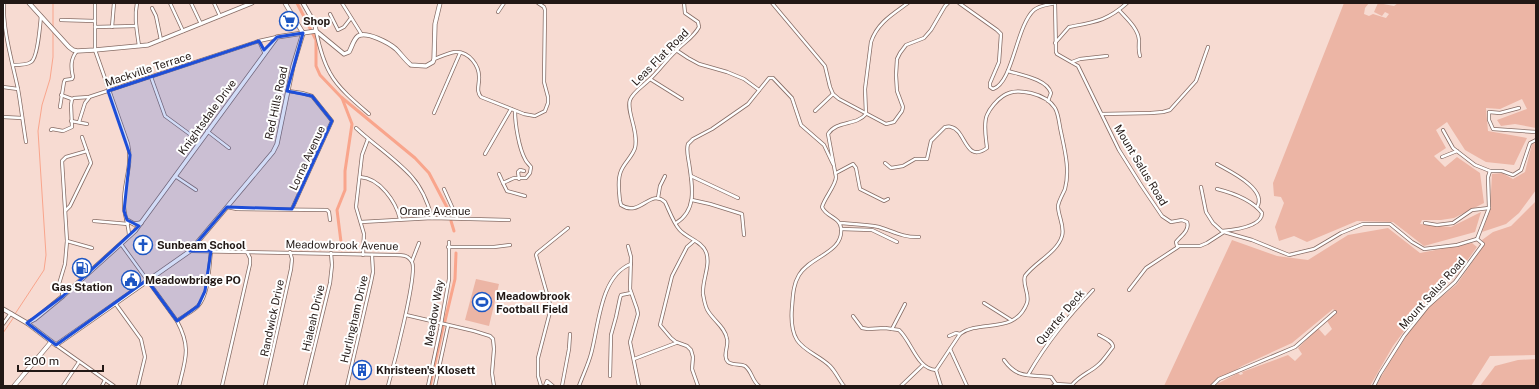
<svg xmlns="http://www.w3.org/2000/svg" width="1539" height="389" viewBox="0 0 1539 389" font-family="'Public Sans',sans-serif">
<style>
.green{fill:#ecb5a5}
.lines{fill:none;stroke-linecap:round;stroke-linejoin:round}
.stream{stroke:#f9a58c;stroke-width:1}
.canal{stroke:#f9a58c;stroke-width:3}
.street-casing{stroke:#866c65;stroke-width:4}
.secondary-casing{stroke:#866c65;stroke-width:5}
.street{stroke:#fff;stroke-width:2.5}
.secondary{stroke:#fff;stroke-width:3.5}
.marked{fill:#1d4ed8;fill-opacity:0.2;stroke:#1d4ed8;stroke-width:3;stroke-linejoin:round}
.labels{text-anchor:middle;stroke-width:4;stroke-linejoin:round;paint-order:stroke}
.poi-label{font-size:11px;font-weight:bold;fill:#221815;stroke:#fff;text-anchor:start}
.street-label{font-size:11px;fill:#221815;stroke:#fff}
</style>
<rect width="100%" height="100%" fill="#f7dbd2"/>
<g class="green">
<path d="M1344,3H1369L1365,8L1364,14L1369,16L1373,14L1386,18L1389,14L1385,12L1382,16L1374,12L1378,3L1394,6L1398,3H1536V128L1515,124L1501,126L1497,120L1527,109L1522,99L1500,109L1486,108L1488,131L1527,138L1514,165L1486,162L1465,150L1447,122L1436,130L1446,148L1434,156L1445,167L1457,157L1480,173L1484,203L1454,218L1441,220H1422L1420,224L1451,227L1481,212L1475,232L1424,246L1393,222L1357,221L1307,242L1294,236L1279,241L1275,227L1284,203L1281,197L1274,196L1273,183Z"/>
<path d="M1536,143V190L1519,213L1506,224L1482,232L1490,210L1492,174L1502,173L1513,179L1525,172L1532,144Z"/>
<path d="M1536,201V355L1490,356L1471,386H1376L1389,363L1408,333L1429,307L1457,284L1484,245L1482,240L1493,232L1511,226Z"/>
<path d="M1388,228L1420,253L1472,243L1477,247L1456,276L1431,295L1393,346L1370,386H1218L1217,384L1238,373L1240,375L1243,374L1242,372L1288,355L1295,361L1302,354L1298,348L1318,328L1325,336L1332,329L1327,321L1336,312L1333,309L1292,343L1242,366L1211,386H1164L1232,240L1277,256L1308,260L1348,235Z"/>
<path d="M476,279L499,284L489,326L465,320Z"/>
<path d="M1536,359V386H1480L1495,366L1518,360Z"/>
</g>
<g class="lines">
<g class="stream">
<path d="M53,27V3"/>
<path d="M15,314L44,270L46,255L38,131L42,105L50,79L53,57V32"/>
<path d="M3,333L14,317"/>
</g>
<g class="canal">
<path d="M297,3L316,40V66L320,75L341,97L415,158L429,173L451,215"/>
<path d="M342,98L352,124L345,171V190L337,210L342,250"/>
<path d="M451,221L454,231"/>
<path d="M445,321L455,279L456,253"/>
<path d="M430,386L443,327"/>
</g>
<defs>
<g id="street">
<path d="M4,3C2,27 13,65 18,89C21,106 23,124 26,142"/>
<path d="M95,3V50L128,144C133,166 123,183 124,205C124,216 129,225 129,236"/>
<path d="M137,3C134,18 137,31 139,46"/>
<path d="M170,3L183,31"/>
<path d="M191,3L201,24"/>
<path d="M214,3L220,16"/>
<path d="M342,3L362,35"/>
<path d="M684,3L685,13L698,22L699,27C694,37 683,43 676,51C666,60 659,71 649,80C643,86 633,92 630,100C626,111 639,131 635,148C632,157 624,163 621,171C617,180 619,192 620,201L621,205C640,218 650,188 665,202C669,210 673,222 679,229C686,238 702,241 706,252C711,265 702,280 703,294C704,299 705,307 708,311C714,321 725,327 727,339C729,346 722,356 728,362C733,366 740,363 745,366C752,371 752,381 759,386"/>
<path d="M772,3L825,66L830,87L833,94L839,99L886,124L894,122L902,111L903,107L897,91L896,75L897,59L900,53L906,45L924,38L931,30L945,6L948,3"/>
<path d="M959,3L997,30L1001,34L999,62L990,83V87L993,89C1013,83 1016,26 1034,10C1040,5 1048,5 1055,3"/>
<path d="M1055,3L1056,52L1057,54L1078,66L1119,150L1141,185L1162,216L1171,222L1182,220L1187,222C1190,230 1181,236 1176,242L1177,246H1200L1207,243L1224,232L1252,240L1289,255L1314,249L1341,233L1363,224H1390L1412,242L1424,249L1457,245L1477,239L1483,244L1455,282L1428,306L1404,336L1380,374L1374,386"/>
<path d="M152,8L156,16L161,40"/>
<path d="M1119,10C1126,18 1138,28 1139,40C1139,45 1138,50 1140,56"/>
<path d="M498,12L504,3"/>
<path d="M330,14L338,30L344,27L351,18"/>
<path d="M61,20L95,21"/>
<path d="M95,27L136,26"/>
<path d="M112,27L114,3"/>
<path d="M316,31C319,45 323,61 330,73C338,88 356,103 369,114"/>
<path d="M259,41L264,52"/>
<path d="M1055,43L1069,27C1095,22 1107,21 1127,3"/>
<path d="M676,50L688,58L699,64L727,72L744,79L759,90"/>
<path d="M434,59C440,57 448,53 455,52C469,51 480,66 479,79C479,86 476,91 481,97L524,114L535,116L545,111L548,103V97L544,82L545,10L544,7L538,3"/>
<path d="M1072,62L1080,59L1107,56"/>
<path d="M13,65C18,65 27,65 31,62C38,58 40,25 41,16"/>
<path d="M1008,71C1021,75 1047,79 1051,93L1048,101"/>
<path d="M151,77L165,116L199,141"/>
<path d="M650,79L682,99"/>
<path d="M3,87L18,89"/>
<path d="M288,91L302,93L312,96L332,121L292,209"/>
<path d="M61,95L72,99"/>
<path d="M60,107L64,82L65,80L72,79L73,77C71,68 70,59 77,51"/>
<path d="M1519,108L1500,113L1489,112V120L1493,129L1536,132"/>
<path d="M815,111L833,94"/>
<path d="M434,113L460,53"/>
<path d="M1102,114L1151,113L1163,112L1170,110L1196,81L1208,47"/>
<path d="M3,117L22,118"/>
<path d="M71,121L87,124"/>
<path d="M79,122L85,103L89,98"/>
<path d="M356,128C374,145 395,158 412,177C422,188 428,203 432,218"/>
<path d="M51,130L52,129L63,131L72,127L71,105L72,99L74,98L89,97L259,41L277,37"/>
<path d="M1443,130L1453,148L1475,165L1490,171"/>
<path d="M207,131L229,148"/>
<path d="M485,154L511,109"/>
<path d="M1442,157L1457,151"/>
<path d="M1217,164C1229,171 1268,189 1257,207"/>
<path d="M836,173L853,164L856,168L860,189L884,201L888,199"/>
<path d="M499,174L503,183L514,178H526L530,173L531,167C529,164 526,162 525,159C519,148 515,124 515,111"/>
<path d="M175,176L196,190"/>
<path d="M691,176L738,198"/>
<path d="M360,177C380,178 396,202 400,219"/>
<path d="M519,179L518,172L520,170L524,171"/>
<path d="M503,183L507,191L525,196"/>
<path d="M1201,187L1206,212L1213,223L1223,232"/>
<path d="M444,189L457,218"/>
<path d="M1217,189C1233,193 1252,200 1262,213C1262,227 1233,230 1222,231"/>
<path d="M658,198L660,186L665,176"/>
<path d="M692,200L710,204L742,214L744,235"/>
<path d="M227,207L237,209L327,210L329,212L330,220"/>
<path d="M66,210L70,206L91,163L82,137"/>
<path d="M94,221L128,224"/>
<path d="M361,222L432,218L509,220"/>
<path d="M676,223C698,210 692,184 689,163C688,157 686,150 688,144L693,139L712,129L748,104L769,78H773L792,98L801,125L824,145L833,164"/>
<path d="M840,223C852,224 866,224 879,227C892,231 904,238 919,237"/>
<path d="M1425,223L1437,225L1453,223L1472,210L1489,208"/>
<path d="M841,229L872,230L897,242"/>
<path d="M1477,239L1489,208L1488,177L1490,171H1502L1513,175L1521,170L1530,143L1536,140"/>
<path d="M67,241L92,248"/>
<path d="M694,241L687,247L672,276L660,325L671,338L676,342L687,346L691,350L693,357L692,369L698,386"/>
<path d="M121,244L177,321C191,347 186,358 179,386"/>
<path d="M628,246L631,257L630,289L637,309L638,314L630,342L639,386"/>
<path d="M448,247H494L510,245"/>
<path d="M190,251L392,255C400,255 408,254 412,262C418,273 393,368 388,386"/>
<path d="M363,255L364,234L356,207L362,155L368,139"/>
<path d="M412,261L419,243"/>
<path d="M1129,290L1146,268L1178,247"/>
<path d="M63,296L59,284L65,264L67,241L62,161L66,157L87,151"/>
<path d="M115,303L141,339L145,357L138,386"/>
<path d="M984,303L1011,320"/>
<path d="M406,315L474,331L490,336L493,339L494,349L492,373L494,386"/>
<path d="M853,316L862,328L868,329L885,328L899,330C912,342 917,369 936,370L960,334C980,319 1015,335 1027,303C1030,294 1022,285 1025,276C1035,262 1057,253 1062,236C1065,226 1058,216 1058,206C1059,200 1063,194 1065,189C1070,170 1065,151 1061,132C1059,124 1059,115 1055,108C1046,94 1017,86 1003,96C997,100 990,108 987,115C983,124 986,138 987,148C965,164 966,130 951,127C949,126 947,127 945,127L931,141L927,159H915L903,166L891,168L885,163"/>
<path d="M177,321C183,316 192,312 198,306C209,295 209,266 211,251"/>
<path d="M3,324L11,313"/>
<path d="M892,329L905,304"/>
<path d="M949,336L956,333L960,334"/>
<path d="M56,345L114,386"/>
<path d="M950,349L967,386"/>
<path d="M634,359L676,343"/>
<path d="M1004,360C1018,380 1031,374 1051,377L1056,384L1053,386"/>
<path d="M936,370L941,386"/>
<path d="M1028,375C1047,342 1067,318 1093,290"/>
<path d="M610,376L611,335L616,317L620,298L621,295L631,293"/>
<path d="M1056,384L1072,385C1080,375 1089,373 1098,365C1104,360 1108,353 1113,347C1113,341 1104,338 1099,335"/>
<path d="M63,386L79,362"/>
<path d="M102,386L105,380"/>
<path d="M222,386L250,264V258L247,252"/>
<path d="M265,386L291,269L292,259L290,252"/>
<path d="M305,386L330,283L332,265L331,253"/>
<path d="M347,386L371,282L373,272L372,255"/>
<path d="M428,386L440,330L449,279V242"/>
<path d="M435,386L448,326"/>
<path d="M541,386L538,376V358L551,308L536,255L537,253L568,228"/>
<path d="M545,386L547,381L553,386"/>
<path d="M562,386L569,349L570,334"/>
<path d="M579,386C583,375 588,365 591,354C599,325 600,276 631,264"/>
<path d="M844,386C839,380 836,372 830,366C820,356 804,351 797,340C791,330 791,318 792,307C793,296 793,285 799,275C810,256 844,253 841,228C840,217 826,217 822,207C825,197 836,185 836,177L828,134C837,120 856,126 866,114L865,89L871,42C877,23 893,14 908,3"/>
<path d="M901,386L923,365"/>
<path d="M1212,386L1219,379L1295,347L1335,312"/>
</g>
<g id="secondary">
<path d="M29,3L69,47L73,50L77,51L95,50L148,45L252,3"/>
<path d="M285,3L303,33"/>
<path d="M303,3L315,24L316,31"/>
<path d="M316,31L344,54L349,52C352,47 353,40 358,36C367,31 389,43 396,49C401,54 405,60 411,65L426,66L433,62L434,59L435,24L440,3"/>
<path d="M127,220L134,224L141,223"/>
<path d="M3,309L27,323L35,319L63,296L135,231L277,37L316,31"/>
<path d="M27,323L56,345L190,251L273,152L277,144L293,66L303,33"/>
<path d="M14,386L51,342"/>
</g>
</defs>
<use href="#street" class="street-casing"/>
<use href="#secondary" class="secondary-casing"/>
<use href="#street" class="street"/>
<use href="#secondary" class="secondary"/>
</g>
<path class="marked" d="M303,33L287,91L312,96L332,121L292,209L227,207L190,251H211L205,291L198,306L177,321L147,280L56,345L27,323L63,296L139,226L127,220L124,211L130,155L108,91L259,41L264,50L277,37Z"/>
<defs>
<symbol id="supermarket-ring" viewBox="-11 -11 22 22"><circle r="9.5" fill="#fff" stroke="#1d56c3" stroke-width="1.5"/><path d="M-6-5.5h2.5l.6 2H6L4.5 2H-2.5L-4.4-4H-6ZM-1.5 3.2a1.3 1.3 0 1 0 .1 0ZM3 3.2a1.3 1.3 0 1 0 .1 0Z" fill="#1d56c3"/></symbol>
<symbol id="church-ring" viewBox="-11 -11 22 22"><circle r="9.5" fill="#fff" stroke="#1d56c3" stroke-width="1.5"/><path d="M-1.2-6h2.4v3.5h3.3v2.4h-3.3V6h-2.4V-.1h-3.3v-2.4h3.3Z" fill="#1d56c3"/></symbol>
<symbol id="fuel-ring" viewBox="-11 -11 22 22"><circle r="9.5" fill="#fff" stroke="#1d56c3" stroke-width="1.5"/><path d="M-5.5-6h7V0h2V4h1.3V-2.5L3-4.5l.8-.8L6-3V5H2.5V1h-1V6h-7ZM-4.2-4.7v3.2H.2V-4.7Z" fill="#1d56c3"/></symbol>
<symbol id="civic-ring" viewBox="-11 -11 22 22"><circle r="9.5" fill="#fff" stroke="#1d56c3" stroke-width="1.5"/><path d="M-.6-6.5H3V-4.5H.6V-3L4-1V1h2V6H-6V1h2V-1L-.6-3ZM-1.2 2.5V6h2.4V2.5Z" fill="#1d56c3"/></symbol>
<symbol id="stadium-ring" viewBox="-11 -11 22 22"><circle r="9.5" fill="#fff" stroke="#1d56c3" stroke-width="1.5"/><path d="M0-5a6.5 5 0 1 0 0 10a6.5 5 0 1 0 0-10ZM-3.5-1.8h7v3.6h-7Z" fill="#1d56c3"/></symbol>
<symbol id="building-ring" viewBox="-11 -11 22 22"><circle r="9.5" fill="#fff" stroke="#1d56c3" stroke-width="1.5"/><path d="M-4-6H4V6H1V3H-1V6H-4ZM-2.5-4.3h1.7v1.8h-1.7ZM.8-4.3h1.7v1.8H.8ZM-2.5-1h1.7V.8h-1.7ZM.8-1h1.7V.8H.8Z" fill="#1d56c3"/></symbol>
</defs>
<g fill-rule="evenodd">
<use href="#supermarket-ring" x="278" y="10" width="22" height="22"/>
<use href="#church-ring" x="132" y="234" width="22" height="22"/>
<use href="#fuel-ring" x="71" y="257" width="22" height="22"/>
<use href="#civic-ring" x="120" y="269" width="22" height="22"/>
<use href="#stadium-ring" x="471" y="291" width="22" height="22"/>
<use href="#building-ring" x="351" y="359" width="22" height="22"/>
</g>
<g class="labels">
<g class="poi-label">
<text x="303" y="25">Shop</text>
<text x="157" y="249">Sunbeam School</text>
<text x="145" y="284">Meadowbridge PO</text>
<text x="82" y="291" text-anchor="middle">Gas Station</text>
<text x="496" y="300">Meadowbrook<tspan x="496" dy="13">Football Field</tspan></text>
<text x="376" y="374">Khristeen's Klosett</text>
</g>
<g class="street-label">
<text transform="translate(660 57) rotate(-45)" y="4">Leas Flat Road</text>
<text transform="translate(148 69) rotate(-18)" y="4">Mackville Terrace</text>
<text transform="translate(276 103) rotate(-78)" y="4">Red Hills Road</text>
<text transform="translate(207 117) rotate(-54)" y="4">Knightsdale Drive</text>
<text transform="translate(307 158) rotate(-65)" y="4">Lorna Avenue</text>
<text transform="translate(1141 165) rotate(59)" y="4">Mount Salus Road</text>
<text x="435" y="215">Orane Avenue</text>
<text transform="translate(342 245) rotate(1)" y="4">Meadowbrook Avenue</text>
<text transform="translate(1432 293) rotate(-48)" y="4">Mount Salus Road</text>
<text transform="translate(434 313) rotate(-80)" y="4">Meadow Way</text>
<text transform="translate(1060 317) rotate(-50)" y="4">Quarter Deck</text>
<text transform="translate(272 318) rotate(-78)" y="4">Randwick Drive</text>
<text transform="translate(313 318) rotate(-77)" y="4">Hialeah Drive</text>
<text transform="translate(354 319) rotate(-77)" y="4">Hurlingham Drive</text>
</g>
</g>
<rect width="1539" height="389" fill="none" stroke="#221815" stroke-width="8"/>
<path d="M18 365v6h85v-6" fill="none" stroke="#221815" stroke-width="2"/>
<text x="24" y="365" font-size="12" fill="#221815" stroke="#ffffff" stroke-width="3" paint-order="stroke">200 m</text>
</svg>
